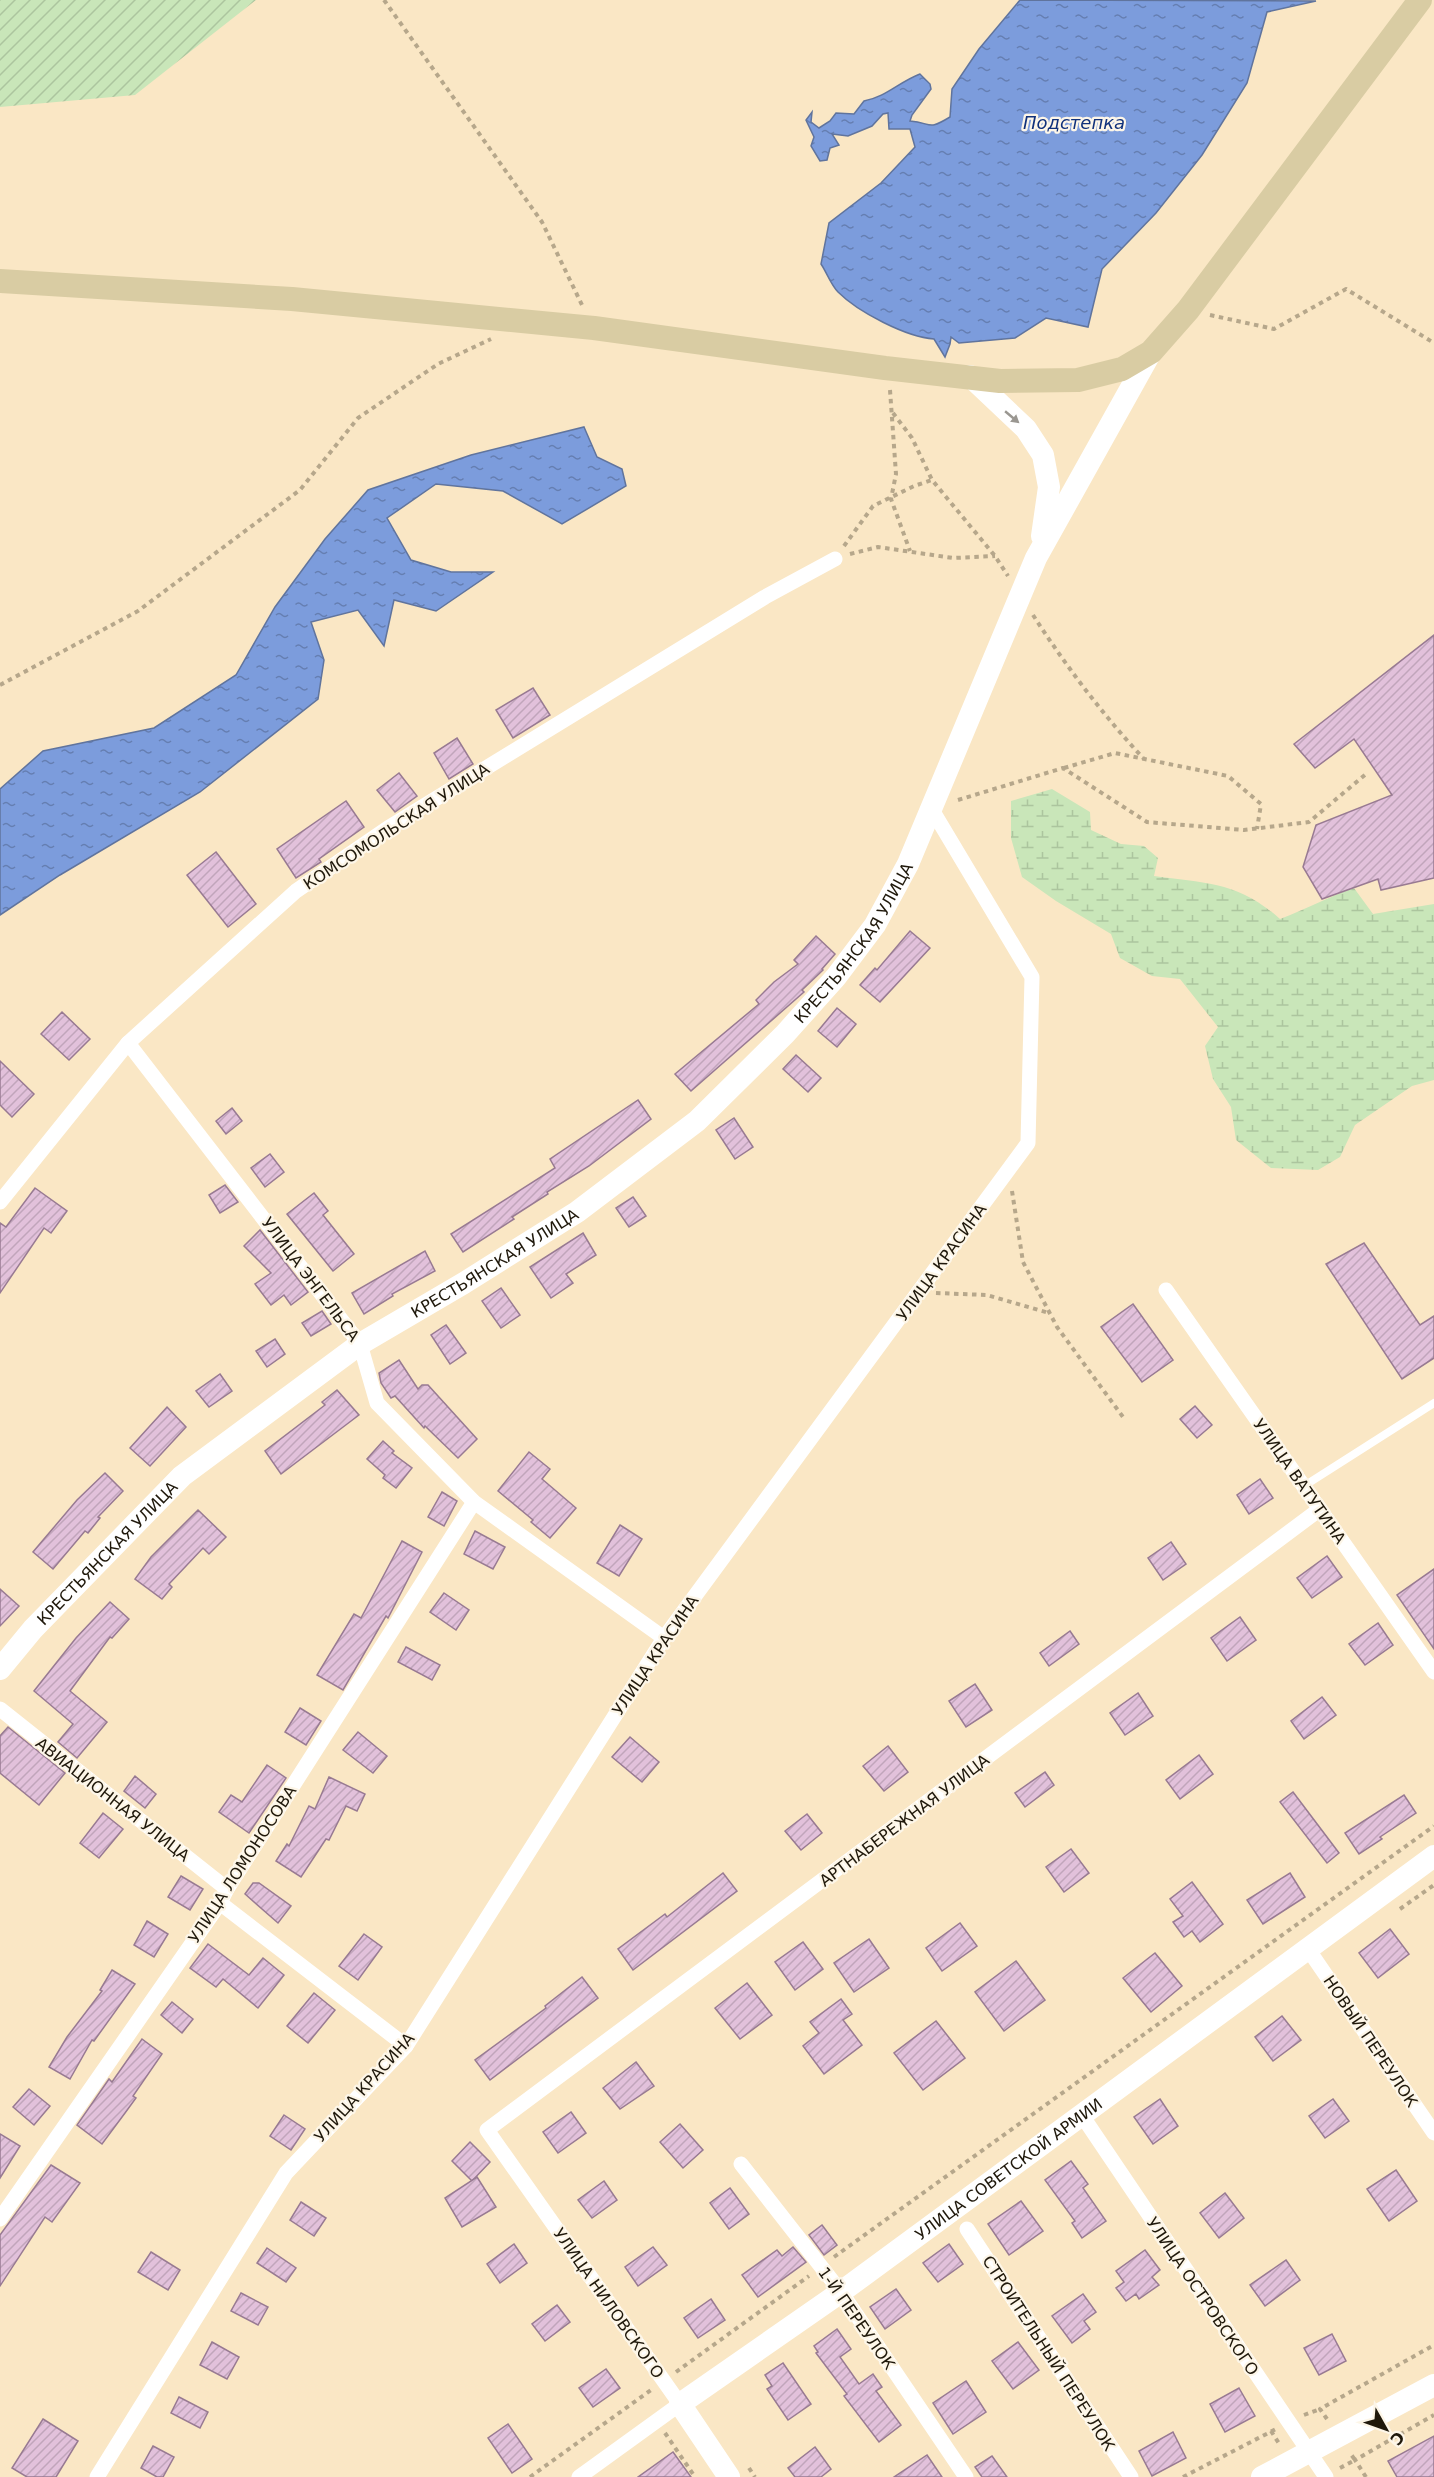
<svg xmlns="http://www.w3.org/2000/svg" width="1434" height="2477" viewBox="0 0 1434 2477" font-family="'DejaVu Sans',sans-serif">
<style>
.wetland{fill:url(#wetland-marsh)}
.garden{fill:url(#garden-furrows)}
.water{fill:url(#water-ripples);stroke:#60749d;stroke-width:1.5}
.building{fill:url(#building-hatch);stroke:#987a92;stroke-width:1.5}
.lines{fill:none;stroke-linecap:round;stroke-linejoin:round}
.path{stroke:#b6a78b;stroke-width:4;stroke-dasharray:4.5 4.5;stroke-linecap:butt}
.lane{stroke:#fff;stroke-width:8}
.street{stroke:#fff;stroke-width:15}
.secondary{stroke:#fff;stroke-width:22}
.primary{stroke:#d9cca3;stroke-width:24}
.oneway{fill:#9a9791}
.labels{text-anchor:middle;stroke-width:4.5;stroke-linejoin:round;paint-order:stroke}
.street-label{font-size:16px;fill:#1f180b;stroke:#fdf6e8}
.water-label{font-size:18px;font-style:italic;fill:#10317b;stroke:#fdf6e8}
</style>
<defs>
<pattern id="wetland-marsh" width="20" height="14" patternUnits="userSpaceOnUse" patternTransform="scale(1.5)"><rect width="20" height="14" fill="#c9e6b9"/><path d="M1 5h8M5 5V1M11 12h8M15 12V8" fill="none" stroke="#acc59e"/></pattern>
<pattern id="garden-furrows" width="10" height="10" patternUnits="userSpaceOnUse" patternTransform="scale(1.5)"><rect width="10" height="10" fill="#c9e6b9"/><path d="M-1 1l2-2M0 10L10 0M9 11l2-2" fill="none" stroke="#acc59e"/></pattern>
<pattern id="water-ripples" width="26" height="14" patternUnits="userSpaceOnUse" patternTransform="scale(1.5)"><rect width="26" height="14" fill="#7c9cdc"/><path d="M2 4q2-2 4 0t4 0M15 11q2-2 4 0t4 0" fill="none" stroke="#657eb1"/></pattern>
<pattern id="building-hatch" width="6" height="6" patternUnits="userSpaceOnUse" patternTransform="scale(1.5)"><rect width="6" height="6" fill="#e2c1db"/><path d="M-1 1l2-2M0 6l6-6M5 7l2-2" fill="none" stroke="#c1a5bb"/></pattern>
</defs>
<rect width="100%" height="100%" fill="#fae7c5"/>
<path class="wetland" d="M1052,789L1090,812L1091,830L1121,844L1144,846L1158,858L1154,876C1206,883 1239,882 1280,919C1306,909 1328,897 1354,888L1373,914L1434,904V1080L1412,1086L1355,1125L1340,1157L1318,1170L1271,1168L1236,1140L1231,1107L1213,1079L1205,1046L1218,1027L1180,979L1152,976L1120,958L1111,934L1056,901L1022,877L1011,838V801Z"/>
<path class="garden" d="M0,0H256L135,95L0,107Z"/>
<g class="water">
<path d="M1020,0L1316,1L1267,12L1247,83L1202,155L1156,213L1102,269L1088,327L1046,318L1015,338L959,343L951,337L950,344L945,357L934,339C906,337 858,312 838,292C831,285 827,273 821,264L829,223L881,183L915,147L910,129H889L888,113L883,114L872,126L848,136L832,134L839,145L830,148L827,160L820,161L811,146L814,137L806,120L812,112L811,122L819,128L830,121L836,113L854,114L864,101C886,97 899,82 920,74L930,84L931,89L912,115L910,121C933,123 927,131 950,117L952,89L979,49Z"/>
<path d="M584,427L597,457L622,469L626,486L562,524L503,491L436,484L387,518L411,560L451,572H493L436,611L394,600L384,646L358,610L311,622L324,660L318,699L200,792L60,875L0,915V789L43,751L154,728L236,675L275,607L325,539L368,490L471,455Z"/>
</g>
<g class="building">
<path d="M1434,635V878L1381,890L1378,879L1322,899L1303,867L1316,825L1392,795L1354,739L1315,768L1294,744Z"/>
<path d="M533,688L550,715L513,738L496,710Z"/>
<path d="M457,738L473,764L449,779L434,753Z"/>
<path d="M399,773L417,796L395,812L377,790Z"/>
<path d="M346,801L364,827L319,859L321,862L296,878L277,849Z"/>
<path d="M216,852L256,904L228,927L187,875Z"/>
<path d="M910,931L930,948L880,1002L860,985L875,968L877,970Z"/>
<path d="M816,936L835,954L822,969L823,970L802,990L804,992L691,1091L675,1074L759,1004L756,1000L774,982L798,964L794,960Z"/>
<path d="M837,1008L856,1024L837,1047L818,1031Z"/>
<path d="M62,1012L90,1039L69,1060L41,1034Z"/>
<path d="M796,1055L821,1078L808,1092L783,1069Z"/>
<path d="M0,1061L34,1094L12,1117L0,1105Z"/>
<path d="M638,1100L651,1119L589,1166L547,1192L548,1194L512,1217L514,1219L463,1252L451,1234L555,1168L550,1159Z"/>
<path d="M232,1108L242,1121L226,1134L216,1121Z"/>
<path d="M734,1118L753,1147L735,1159L716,1130Z"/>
<path d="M270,1154L284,1172L265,1187L251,1168Z"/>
<path d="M225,1185L238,1202L220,1213L209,1195Z"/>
<path d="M35,1188L67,1211L51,1233L44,1228L0,1293V1223L6,1227Z"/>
<path d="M314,1193L328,1211L323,1215L354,1254L333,1271L287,1214Z"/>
<path d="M633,1197L646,1216L629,1227L616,1208Z"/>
<path d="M260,1230L308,1292L291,1305L284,1295L271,1305L255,1284L271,1273L244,1246Z"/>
<path d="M583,1233L596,1255L566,1274L573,1283L551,1298L530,1267Z"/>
<path d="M1364,1243L1420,1325L1434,1316V1358L1402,1379L1326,1264Z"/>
<path d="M425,1251L435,1271L392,1294L393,1296L364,1314L352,1293Z"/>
<path d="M501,1288L520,1315L501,1328L482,1301Z"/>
<path d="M1133,1304L1173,1360L1142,1382L1101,1327Z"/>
<path d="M322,1311L331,1324L311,1336L302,1323Z"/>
<path d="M446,1325L466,1353L450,1364L431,1335Z"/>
<path d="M275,1339L285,1354L267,1367L256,1351Z"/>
<path d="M399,1360L418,1389L422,1385H428L477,1439L458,1458L425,1426L424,1428L395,1396L391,1398L381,1383L379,1373Z"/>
<path d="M220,1374L232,1391L209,1407L196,1391Z"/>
<path d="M337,1390L359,1415L281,1474L265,1451L325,1405L322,1402Z"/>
<path d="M1195,1406L1212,1425L1197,1438L1180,1419Z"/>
<path d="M167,1407L186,1427L150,1466L130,1448Z"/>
<path d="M383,1441L394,1451L392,1453L412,1468L396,1488L383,1478L385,1475L367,1459Z"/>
<path d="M529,1452L550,1469L542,1479L576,1508L550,1538L531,1522L533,1520L498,1491Z"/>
<path d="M105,1473L123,1491L98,1517L100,1518L88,1533L85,1531L53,1569L33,1552L77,1500Z"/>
<path d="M1260,1479L1273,1498L1249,1514L1237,1495Z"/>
<path d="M442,1492L457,1501L444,1526L428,1517Z"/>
<path d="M198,1510L226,1537L209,1554L203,1548L169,1584L172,1587L162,1599L135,1579L151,1557Z"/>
<path d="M620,1525L642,1539L619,1576L597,1563Z"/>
<path d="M475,1531L505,1547L493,1569L464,1554Z"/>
<path d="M402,1541L422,1552L388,1618L386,1616L343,1690L317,1675L354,1614L361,1618Z"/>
<path d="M1171,1542L1186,1564L1163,1580L1148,1558Z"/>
<path d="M1327,1556L1342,1577L1312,1598L1297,1578Z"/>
<path d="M1434,1569V1649L1397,1595Z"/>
<path d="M0,1589L19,1606L0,1626Z"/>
<path d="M444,1593L469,1610L456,1630L430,1612Z"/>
<path d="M110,1602L129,1619L112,1638L110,1637L70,1691L107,1722L77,1758L58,1742L73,1724L34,1691L76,1638Z"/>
<path d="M1240,1617L1256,1640L1227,1661L1211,1638Z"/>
<path d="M1378,1623L1393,1645L1365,1665L1349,1644Z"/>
<path d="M1070,1631L1079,1644L1049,1666L1040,1653Z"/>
<path d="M406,1647L440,1665L432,1680L398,1662Z"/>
<path d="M975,1684L992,1710L966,1727L949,1701Z"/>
<path d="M1138,1693L1153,1716L1125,1735L1110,1713Z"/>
<path d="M1322,1697L1336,1715L1304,1739L1291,1721Z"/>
<path d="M300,1708L321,1721L306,1745L285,1732Z"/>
<path d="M8,1727L65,1773L39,1805L0,1773V1736Z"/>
<path d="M358,1732L387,1756L373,1773L343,1750Z"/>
<path d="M630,1737L659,1762L642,1782L612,1757Z"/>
<path d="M888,1746L908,1772L884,1791L863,1766Z"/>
<path d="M1199,1755L1213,1774L1180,1799L1166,1780Z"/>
<path d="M267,1765L286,1778L249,1833L219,1812L231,1795L242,1802Z"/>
<path d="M1045,1772L1054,1785L1025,1807L1015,1793Z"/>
<path d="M135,1776L156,1794L145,1808L124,1791Z"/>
<path d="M329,1777L365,1794L357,1811L346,1806L329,1840L326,1839L301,1877L276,1861L287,1844L289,1846L309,1806L315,1809Z"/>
<path d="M1293,1792L1339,1853L1327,1863L1280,1802Z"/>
<path d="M1404,1795L1416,1813L1380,1837L1382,1839L1359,1854L1345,1833Z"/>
<path d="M103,1813L123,1829L99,1858L80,1843Z"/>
<path d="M807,1814L822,1833L801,1850L785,1831Z"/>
<path d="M1071,1849L1089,1873L1064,1892L1046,1867Z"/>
<path d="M723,1873L737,1891L633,1970L618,1949L665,1914L667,1917Z"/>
<path d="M1290,1873L1305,1897L1263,1924L1247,1900Z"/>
<path d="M181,1876L203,1889L190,1910L168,1897Z"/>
<path d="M1192,1882L1223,1924L1200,1942L1192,1931L1184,1937L1173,1922L1183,1916L1170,1899Z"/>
<path d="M253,1883H259L291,1906L278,1923L245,1894Z"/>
<path d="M147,1921L168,1934L154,1957L134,1945Z"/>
<path d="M960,1923L977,1946L942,1971L926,1948Z"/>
<path d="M1390,1929L1409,1954L1378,1978L1359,1953Z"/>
<path d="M364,1934L382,1947L358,1980L339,1966Z"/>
<path d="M869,1939L889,1968L854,1992L834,1963Z"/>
<path d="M803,1942L823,1969L795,1990L775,1962Z"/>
<path d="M208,1944L249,1975L263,1958L284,1975L258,2008L223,1979L216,1987L190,1968Z"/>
<path d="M1155,1953L1182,1986L1151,2012L1123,1978Z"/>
<path d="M1016,1961L1045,2000L1004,2031L975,1992Z"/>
<path d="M112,1970L135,1984L94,2041L92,2040L70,2079L49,2067L67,2037L102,1991L100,1990Z"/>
<path d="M582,1977L598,1998L490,2080L475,2060L546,2008L545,2006Z"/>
<path d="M747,1983L772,2015L740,2039L715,2008Z"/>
<path d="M314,1993L335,2010L308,2043L287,2026Z"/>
<path d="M841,1999L852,2014L843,2020L862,2045L824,2074L803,2046L819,2033L810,2022Z"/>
<path d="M172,2002L193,2019L182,2033L161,2015Z"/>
<path d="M1282,2016L1301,2040L1273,2061L1255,2037Z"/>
<path d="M936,2021L965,2058L923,2090L894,2053Z"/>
<path d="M142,2039L162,2054L133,2096L136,2098L125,2113L102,2144L77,2125L109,2079L112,2082Z"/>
<path d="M636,2062L654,2086L620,2109L603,2088Z"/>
<path d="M29,2089L50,2106L34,2125L13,2107Z"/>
<path d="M1160,2099L1178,2126L1153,2144L1134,2117Z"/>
<path d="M1333,2099L1349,2121L1325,2138L1309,2116Z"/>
<path d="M571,2112L586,2133L558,2153L543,2132Z"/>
<path d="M284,2115L305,2129L291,2150L270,2136Z"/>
<path d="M680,2124L703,2150L683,2168L660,2142Z"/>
<path d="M0,2134L20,2146L0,2178Z"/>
<path d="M470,2142L490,2162L472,2181L452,2161Z"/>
<path d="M1071,2161L1088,2184L1083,2188L1106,2221L1082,2238L1072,2223L1075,2221L1045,2180Z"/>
<path d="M51,2165L80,2183L52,2222L45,2217L0,2286V2235Z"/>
<path d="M1396,2170L1417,2201L1389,2221L1367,2189Z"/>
<path d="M477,2177L496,2207L462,2227L445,2198Z"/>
<path d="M604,2181L617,2200L592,2218L578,2200Z"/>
<path d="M730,2188L749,2214L729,2229L710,2203Z"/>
<path d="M1225,2193L1244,2218L1219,2238L1200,2213Z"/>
<path d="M1021,2201L1043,2231L1009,2255L988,2224Z"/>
<path d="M301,2202L326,2218L314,2236L290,2220Z"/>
<path d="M822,2225L837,2245L824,2255L809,2235Z"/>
<path d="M514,2244L527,2263L500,2283L487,2264Z"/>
<path d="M949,2244L963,2264L938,2282L923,2263Z"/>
<path d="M653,2247L667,2265L638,2286L625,2267Z"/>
<path d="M793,2247L806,2262L758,2297L742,2275L777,2250L782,2256Z"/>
<path d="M267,2248L296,2268L286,2282L257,2263Z"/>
<path d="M1145,2250L1160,2270L1152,2277L1159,2285L1139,2299L1136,2294L1126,2301L1116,2288L1124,2282L1116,2271Z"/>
<path d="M151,2252L180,2270L168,2290L138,2272Z"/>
<path d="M1286,2260L1300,2280L1265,2306L1250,2285Z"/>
<path d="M896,2289L911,2310L885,2329L870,2307Z"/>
<path d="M241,2293L268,2307L258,2325L231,2311Z"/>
<path d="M1083,2294L1096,2312L1084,2321L1090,2329L1072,2343L1052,2316Z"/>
<path d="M711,2299L725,2320L698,2338L684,2318Z"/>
<path d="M557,2305L570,2322L545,2341L532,2324Z"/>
<path d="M837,2329L851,2349L840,2357L859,2384L873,2374L882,2387L876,2391L901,2425L879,2442L844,2396L847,2394L816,2353L818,2352L814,2346Z"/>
<path d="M1332,2334L1346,2361L1319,2375L1304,2348Z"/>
<path d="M212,2342L239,2357L227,2379L200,2365Z"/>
<path d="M1018,2342L1039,2370L1013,2389L992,2361Z"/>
<path d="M783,2363L811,2404L788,2420L767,2389L772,2386L765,2375Z"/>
<path d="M606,2369L620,2388L593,2407L579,2388Z"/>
<path d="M966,2381L986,2412L953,2434L933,2403Z"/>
<path d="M1239,2388L1255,2416L1225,2432L1210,2404Z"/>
<path d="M179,2397L208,2412L200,2428L171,2413Z"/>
<path d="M43,2419L78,2441L56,2477H27L12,2468Z"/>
<path d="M508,2424L532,2459L512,2473L488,2438Z"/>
<path d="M1173,2432L1186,2458L1152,2476L1139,2451Z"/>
<path d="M1434,2436V2477H1397L1388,2461Z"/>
<path d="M153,2446L174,2457L163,2477H157L141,2468Z"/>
<path d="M815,2447L831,2469L821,2477H795L788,2468Z"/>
<path d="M673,2452L691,2477H638Z"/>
<path d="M927,2455L942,2477H894Z"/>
<path d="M992,2456L1007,2477H982L975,2467Z"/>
</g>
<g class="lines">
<g class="path">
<path d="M384,0L542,222L582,305"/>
<path d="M1210,315L1274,329L1346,289L1434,343"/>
<path d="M890,390L896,474L891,499L910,551"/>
<path d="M893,413L912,438L932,480L995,556L1008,576"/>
<path d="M844,546L873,506L914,486L932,480"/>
<path d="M850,554L878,547L953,558L995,556"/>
<path d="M1033,615C1066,666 1102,714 1144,759"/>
<path d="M0,685L138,611L300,490L358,418L438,364L491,339"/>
<path d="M1064,768L1115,753L1228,776L1261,804L1257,829"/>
<path d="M958,800L1063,768L1147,822L1244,830L1309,822L1366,774"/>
<path d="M1012,1191L1023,1262L1057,1327L1123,1417"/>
<path d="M936,1293L987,1295L1049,1313"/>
<path d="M1400,1909L1434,1885"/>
<path d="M834,2257L1434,1826"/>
<path d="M676,2372L809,2276"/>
<path d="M1304,2415L1320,2409"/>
<path d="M1327,2419L1320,2409L1434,2345"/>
<path d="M1271,2431L1280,2445"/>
<path d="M665,2433L695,2477"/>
<path d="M749,2468L755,2477"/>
<path d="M1340,2468L1355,2460L1350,2453"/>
<path d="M530,2477L651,2390"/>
<path d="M1183,2477L1276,2429"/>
<path d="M1366,2477L1355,2460L1434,2415"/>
</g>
<path class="lane" d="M1304,1486L1434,1403"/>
<g class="street">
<path d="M128,1043L360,1344L377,1403L474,1502L664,1638"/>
<path d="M0,1202L128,1043L296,891L388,828L765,597L835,559"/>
<path d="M1166,1290L1434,1672"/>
<path d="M0,1709L227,1889"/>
<path d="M220,1903L406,2046"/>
<path d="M1308,1949L1434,2133"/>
<path d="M1081,2114L1326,2477"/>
<path d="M741,2164L841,2292L966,2477"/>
<path d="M0,2219L220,1903L227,1889L474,1502"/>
<path d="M967,2229L1131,2477"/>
<path d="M97,2477L286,2173L406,2046L664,1638L1028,1143L1032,977L931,808"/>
<path d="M579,2477L680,2404L487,2130L1320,1509"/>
</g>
<g class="secondary">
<path d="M970,376L1026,429L1043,455L1049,487L1042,536"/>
<path id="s1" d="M0,1669L33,1629L182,1476L360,1344L464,1283L577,1212L697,1121L785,1034L836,977L875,925L908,864L1036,558L1151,352"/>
<path id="s2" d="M729,2477L680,2404L841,2292L1434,1856"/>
<path d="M1262,2477L1434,2385"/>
</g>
<path class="primary" d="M0,281L292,299L594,328L885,368L1000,381L1078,380L1122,369L1151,352L1188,310L1420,0"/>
</g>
<defs><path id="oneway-solid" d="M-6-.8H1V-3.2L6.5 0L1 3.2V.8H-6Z" transform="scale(1.5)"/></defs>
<use class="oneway" href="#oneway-solid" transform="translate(1012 417) rotate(40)"/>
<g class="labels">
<g class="street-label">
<text transform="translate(396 826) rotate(-33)" y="6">КОМСОМОЛЬСКАЯ УЛИЦА</text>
<text dy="6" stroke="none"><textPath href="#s1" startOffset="1130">КРЕСТЬЯНСКАЯ УЛИЦА</textPath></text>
<text transform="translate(941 1262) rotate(-54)" y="6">УЛИЦА КРАСИНА</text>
<text dy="6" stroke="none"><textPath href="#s1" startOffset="644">КРЕСТЬЯНСКАЯ УЛИЦА</textPath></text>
<text transform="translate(311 1279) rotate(53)" y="6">УЛИЦА ЭНГЕЛЬСА</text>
<text transform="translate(1300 1481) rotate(55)" y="6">УЛИЦА ВАТУТИНА</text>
<text dy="6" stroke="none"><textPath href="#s1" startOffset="158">КРЕСТЬЯНСКАЯ УЛИЦА</textPath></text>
<text transform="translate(655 1655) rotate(-56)" y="6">УЛИЦА КРАСИНА</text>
<text transform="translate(113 1799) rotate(38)" y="6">АВИАЦИОННАЯ УЛИЦА</text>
<text transform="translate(904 1820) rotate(-37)" y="6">АРТНАБЕРЕЖНАЯ УЛИЦА</text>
<text transform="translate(242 1864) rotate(-57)" y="6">УЛИЦА ЛОМОНОСОВА</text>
<text transform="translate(1371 2041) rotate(56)" y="6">НОВЫЙ ПЕРЕУЛОК</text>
<text transform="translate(364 2087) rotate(-48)" y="6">УЛИЦА КРАСИНА</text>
<text dy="6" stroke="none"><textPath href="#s2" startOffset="492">УЛИЦА СОВЕТСКОЙ АРМИИ</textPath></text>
<text transform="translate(1203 2296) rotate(56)" y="6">УЛИЦА ОСТРОВСКОГО</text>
<text transform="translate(609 2303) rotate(55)" y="6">УЛИЦА НИЛОВСКОГО</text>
<text transform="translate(857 2318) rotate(55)" y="6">1-Й ПЕРЕУЛОК</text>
<text transform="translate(1049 2353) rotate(57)" y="6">СТРОИТЕЛЬНЫЙ ПЕРЕУЛОК</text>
</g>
<g class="water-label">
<text x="1074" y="129">Подстепка</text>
</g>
</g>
<g transform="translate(1386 2429) rotate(130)" stroke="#fdf6e8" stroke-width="4.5" paint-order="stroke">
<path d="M0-4.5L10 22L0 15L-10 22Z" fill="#1f180b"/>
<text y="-9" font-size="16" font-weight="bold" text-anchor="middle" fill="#1f180b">С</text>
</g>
</svg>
